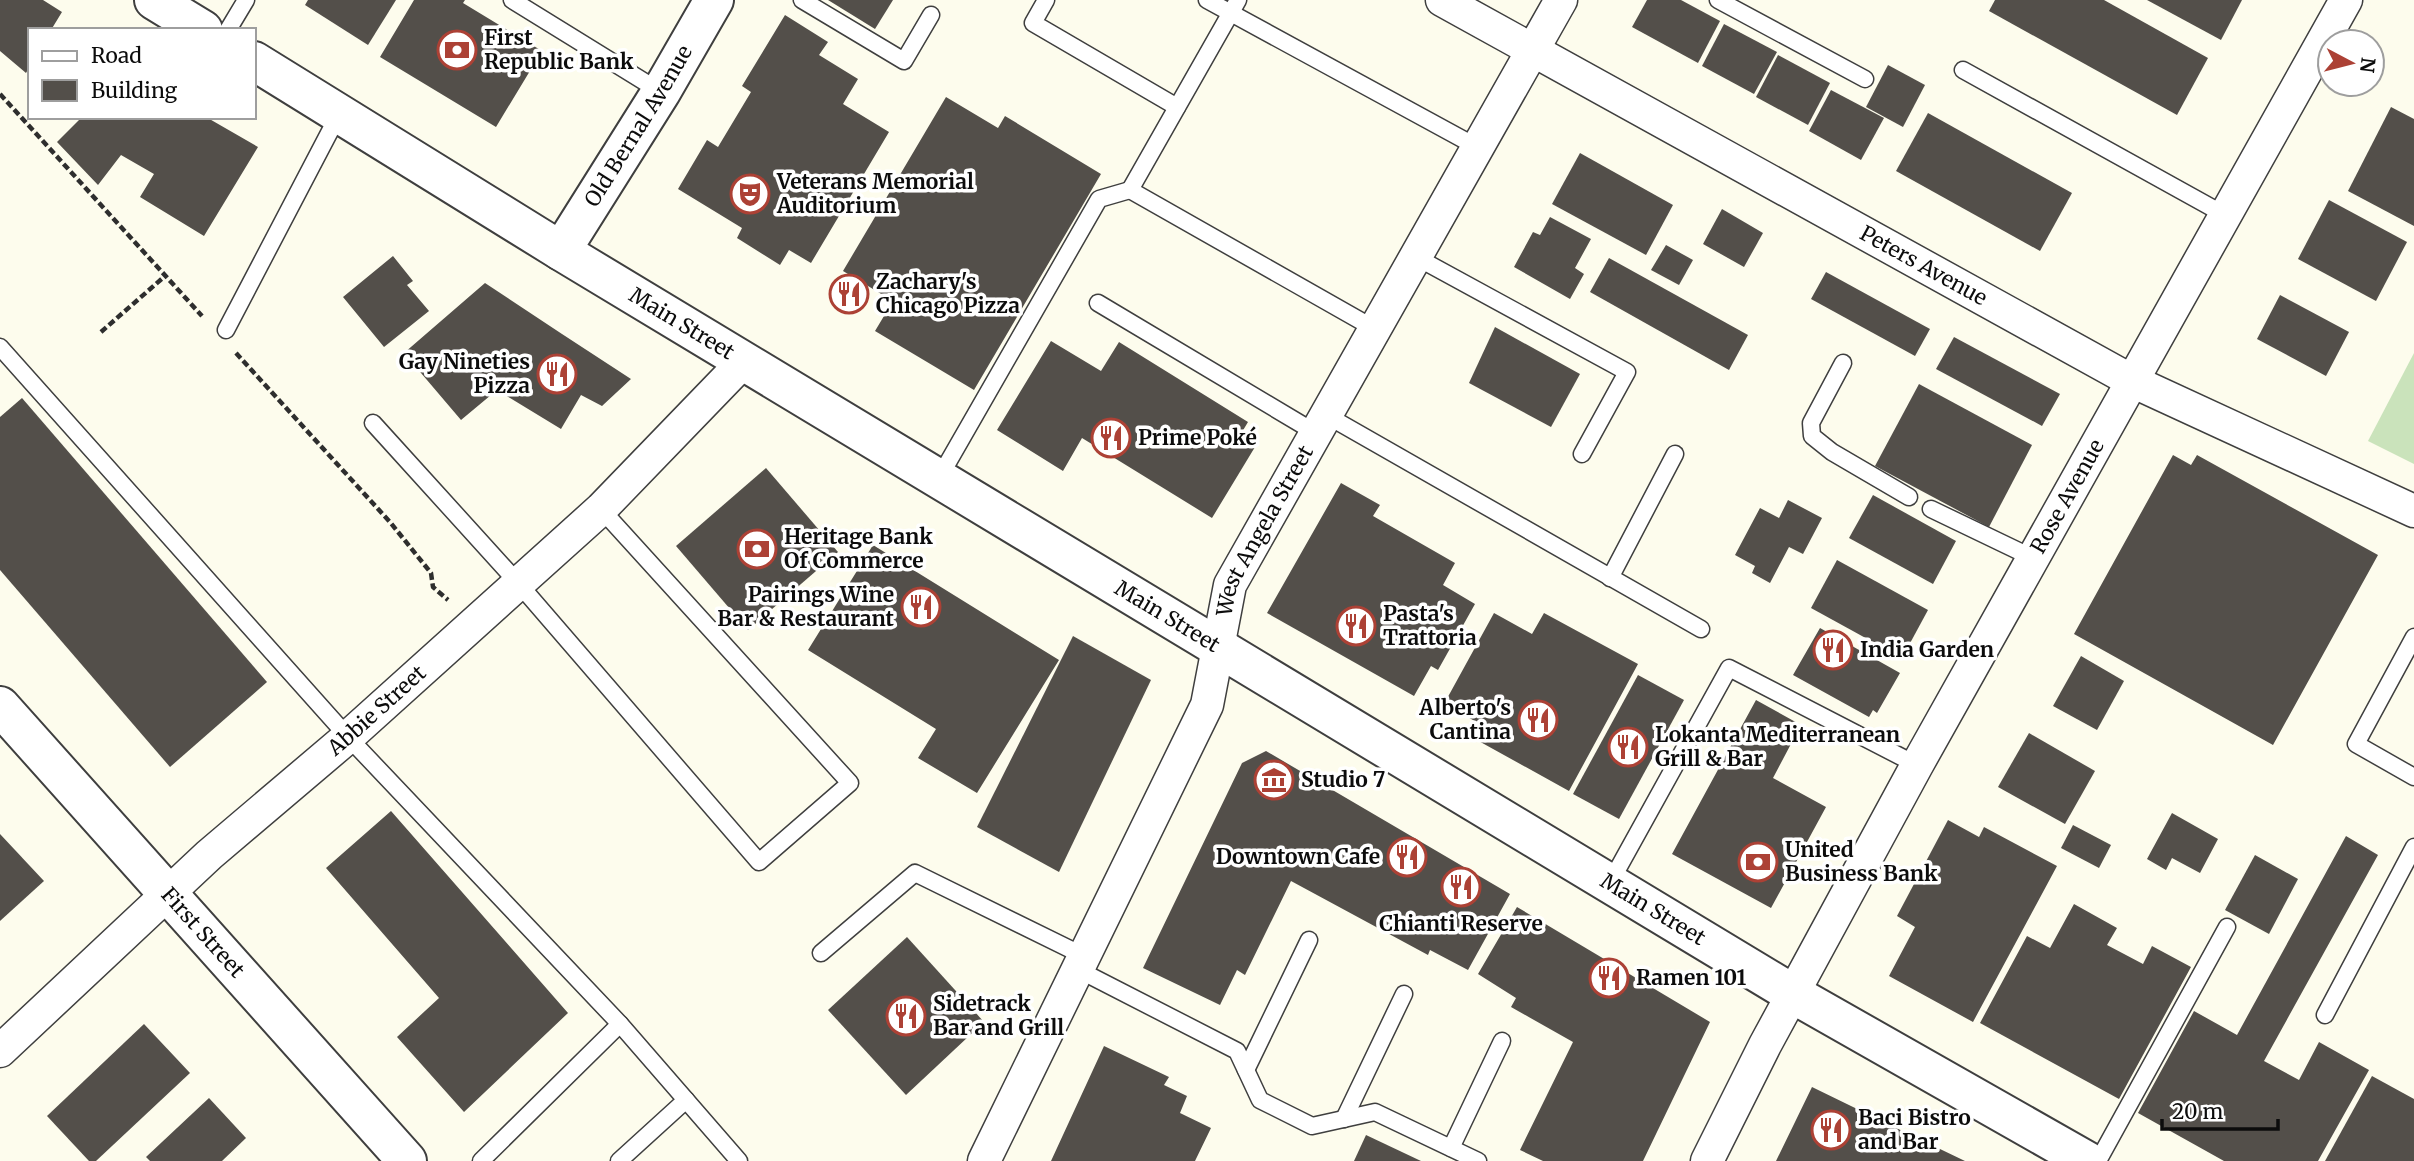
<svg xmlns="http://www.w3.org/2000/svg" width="2414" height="1161" viewBox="0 0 2414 1161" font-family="Merriweather,serif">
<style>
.green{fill:#cae3bb}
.building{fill:#534f4a}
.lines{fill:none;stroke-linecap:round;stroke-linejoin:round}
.service-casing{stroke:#3f3f3f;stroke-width:19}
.minor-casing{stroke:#3f3f3f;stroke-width:35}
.tertiary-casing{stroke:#3f3f3f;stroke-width:42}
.path{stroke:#2e2e2e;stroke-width:4.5;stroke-dasharray:7 3.5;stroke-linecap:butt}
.service{stroke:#fff;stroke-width:16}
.minor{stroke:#fff;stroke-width:32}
.tertiary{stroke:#fff;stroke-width:38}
.labels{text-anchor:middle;stroke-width:7;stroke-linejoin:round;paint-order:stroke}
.poi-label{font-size:21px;font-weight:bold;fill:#0c0c0c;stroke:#fff;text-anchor:start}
.street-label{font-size:21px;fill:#0c0c0c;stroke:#fff}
</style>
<rect width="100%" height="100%" fill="#fdfced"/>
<path class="green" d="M2414,353V464L2368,441Z"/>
<g class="building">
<path d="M0,0H43L62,12L51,30H30V66L26,73L0,51Z"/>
<path d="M308,0H396L368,45L305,5Z"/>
<path d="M414,0H465L463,3L542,51L496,127L380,57Z"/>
<path d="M828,0H893L875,29Z"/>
<path d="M1647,0H1681L1720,21L1698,63L1632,27Z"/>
<path d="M1995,0H2104L2208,58L2177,115L1989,11Z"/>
<path d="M2147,0H2242L2221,40Z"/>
<path d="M785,15L828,42L819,55L858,79L843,104L889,132L811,263L789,250L780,265L737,238L742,228L678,189L707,140L718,147L751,92L742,86Z"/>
<path d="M1724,24L1777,52L1754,94L1702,66Z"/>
<path d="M1778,55L1830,83L1808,125L1756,97Z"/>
<path d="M1888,65L1925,85L1903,127L1866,107Z"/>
<path d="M1831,90L1884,118L1861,160L1809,131Z"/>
<path d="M946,97L998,128L1005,116L1101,174L974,390L875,331L893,301L843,271Z"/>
<path d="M2391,107L2414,119V226L2348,191Z"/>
<path d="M1928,113L2072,193L2040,251L1896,171Z"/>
<path d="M82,117H110L115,120L117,117H206L258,147L204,236L140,197L154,174L121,155L98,185L57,142Z"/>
<path d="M1580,153L1673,205L1646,255L1552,204Z"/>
<path d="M2329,200L2407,242L2376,301L2298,259Z"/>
<path d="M1722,209L1763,233L1744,267L1703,244Z"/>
<path d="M1550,217L1591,239L1575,268L1584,274L1570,299L1514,267L1533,232L1540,235Z"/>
<path d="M1666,245L1693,260L1679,285L1651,270Z"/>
<path d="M393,256L413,281L407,285L429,311L384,347L343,297Z"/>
<path d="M1609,258L1748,335L1729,370L1590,292Z"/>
<path d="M1826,272L1930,329L1915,356L1811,299Z"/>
<path d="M485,283L562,334L631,379L602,406L581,395L561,429L497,390L461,420L404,353Z"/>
<path d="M2280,295L2349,332L2326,376L2257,339Z"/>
<path d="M1495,327L1580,374L1551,427L1469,383Z"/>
<path d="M1954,337L2060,394L2042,426L1936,369Z"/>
<path d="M1051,341L1101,371L1119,342L1248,422L1242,432L1258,442L1212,518L1082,438L1063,471L997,430Z"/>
<path d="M1919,384L2032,445L1989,527L1875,466Z"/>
<path d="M22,398L267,682L170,767L0,570V417Z"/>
<path d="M2173,455L2191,465L2197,455L2378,555L2273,745L2074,634Z"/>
<path d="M766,468L838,552L748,630L676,546Z"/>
<path d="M1341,483L1380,505L1373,516L1455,563L1443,585L1475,604L1438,670L1431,666L1414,696L1267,613Z"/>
<path d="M1873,495L1956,541L1933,584L1849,538Z"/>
<path d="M1788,500L1822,518L1803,554L1789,547L1770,583L1752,573L1755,566L1735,555L1760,508L1779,518Z"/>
<path d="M873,545L1059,660L977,793L918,758L936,729L808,650Z"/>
<path d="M1837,560L1928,610L1902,658L1811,608Z"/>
<path d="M1494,613L1532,634L1544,613L1638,664L1569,791L1475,739L1482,725L1444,704Z"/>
<path d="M1820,628L1900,673L1877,713L1873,710L1869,717L1793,675Z"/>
<path d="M1073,636L1151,680L1059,872L977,827Z"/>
<path d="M2081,656L2124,681L2097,730L2053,706Z"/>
<path d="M1638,675L1684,700L1619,819L1573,794Z"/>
<path d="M1756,700L1801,725L1773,778L1826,807L1771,908L1672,854Z"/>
<path d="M2029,733L2095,771L2065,824L1998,787Z"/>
<path d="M1266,751L1510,894L1468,970L1430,950L1428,955L1291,881L1245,975L1237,970L1220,1005L1143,968L1242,763Z"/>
<path d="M391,811L568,1013L464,1112L397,1037L439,998L326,868Z"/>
<path d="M2172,813L2218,839L2200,873L2172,858L2166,870L2147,859Z"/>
<path d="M1948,820L1979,837L1984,827L2057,866L1973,1022L1889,976L1915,927L1897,916Z"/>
<path d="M2073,825L2111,845L2099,868L2061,848Z"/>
<path d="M0,834L44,881L0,921Z"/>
<path d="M2346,836L2378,855L2264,1061L2299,1080L2319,1042L2369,1070L2318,1161H2224L2138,1113L2194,1011L2237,1035Z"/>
<path d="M2255,855L2298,879L2269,934L2225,910Z"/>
<path d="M2074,904L2117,928L2107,945L2143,964L2152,946L2191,967L2119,1099L1980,1023L2027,936L2050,948Z"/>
<path d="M1517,907L1710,1022L1643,1161H1543L1520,1150L1573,1042L1511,1007L1516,998L1478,974Z"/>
<path d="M907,937L984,1022L906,1095L828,1010Z"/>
<path d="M144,1024L190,1073L96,1161H89L47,1116Z"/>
<path d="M1104,1046L1169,1077L1164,1085L1187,1096L1180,1113L1211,1128L1195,1161H1051Z"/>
<path d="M2372,1076L2414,1099V1161H2325Z"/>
<path d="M1812,1087L1890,1125L1965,1161H1776Z"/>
<path d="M209,1098L246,1138L222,1161H150L146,1157Z"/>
<path d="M1366,1135L1421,1161H1354Z"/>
</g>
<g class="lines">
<defs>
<g id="service">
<path d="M512,0L661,92"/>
<path d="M802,0L904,61L931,15"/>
<path d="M1046,0L1033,23L1177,107"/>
<path d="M1207,0L1477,147"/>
<path d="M1238,0L1130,190L1375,329"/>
<path d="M1718,0L1865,79"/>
<path d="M228,30L246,0"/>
<path d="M1963,70L2225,215"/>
<path d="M1416,257L1627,372L1582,454"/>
<path d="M1098,303L1316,433"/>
<path d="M226,330L339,114"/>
<path d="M0,347L348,737L620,1024L739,1161"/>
<path d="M1843,363L1811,423L1812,436L1832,452L1909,497"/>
<path d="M1326,415L1701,629"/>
<path d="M373,423L519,584L759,862L850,783L601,509"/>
<path d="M939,478L1099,199L1130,190"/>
<path d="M1931,509L2033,558"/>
<path d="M1610,578L1675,454"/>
<path d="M2414,637L2356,744L2414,777"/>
<path d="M1610,883L1729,668L1917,765"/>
<path d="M821,953L915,873L1086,957"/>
<path d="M1079,970L1237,1051L1260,1100L1312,1126L1375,1112L1478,1161"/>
<path d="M2325,1015L2414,847"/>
<path d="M1246,1070L1309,940"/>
<path d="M1344,1119L1404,994"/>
<path d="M1451,1148L1502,1041"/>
<path d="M481,1161L620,1024"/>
<path d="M619,1161L686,1100"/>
<path d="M2098,1161L2227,927"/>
</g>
<g id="minor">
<path id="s1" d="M1442,0L2132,381L2414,511"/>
<path id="s2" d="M0,1051L209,855L348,737L601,509L744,361"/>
<path id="s3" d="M984,1161L1207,705L1230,585L1561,0"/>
<path id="s4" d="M1707,1161L1765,1045L1917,765L2346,0"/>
</g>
<g id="tertiary">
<path d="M154,0L203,30"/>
<path id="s5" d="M254,61L561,251L1793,994L2087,1161"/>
<path id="s6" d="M561,251L661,92L714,0"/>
<path id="s7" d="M0,706L407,1161"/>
</g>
</defs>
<use href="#service" class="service-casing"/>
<use href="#minor" class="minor-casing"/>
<use href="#tertiary" class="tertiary-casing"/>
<g class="path">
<path d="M0,94L202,316"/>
<path d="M101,332L165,276"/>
<path d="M236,353L390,522L431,573L433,587L448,600"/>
</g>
<use href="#service" class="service"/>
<use href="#minor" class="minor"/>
<use href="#tertiary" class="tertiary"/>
</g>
<defs>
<symbol id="bank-ring" viewBox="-11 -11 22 22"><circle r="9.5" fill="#fff" stroke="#ac4135" stroke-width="1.5"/><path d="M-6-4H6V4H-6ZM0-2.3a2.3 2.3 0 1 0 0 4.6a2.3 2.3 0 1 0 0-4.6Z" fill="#ac4135"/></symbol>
<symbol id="theatre-ring" viewBox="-11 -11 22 22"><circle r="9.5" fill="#fff" stroke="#ac4135" stroke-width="1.5"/><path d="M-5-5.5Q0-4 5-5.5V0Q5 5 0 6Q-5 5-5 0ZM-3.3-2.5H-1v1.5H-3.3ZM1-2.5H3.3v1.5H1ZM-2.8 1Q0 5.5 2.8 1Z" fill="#ac4135"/></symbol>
<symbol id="restaurant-ring" viewBox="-11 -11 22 22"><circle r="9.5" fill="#fff" stroke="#ac4135" stroke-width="1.5"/><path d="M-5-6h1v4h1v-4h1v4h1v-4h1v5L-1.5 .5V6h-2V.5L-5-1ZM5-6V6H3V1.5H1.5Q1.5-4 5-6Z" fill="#ac4135"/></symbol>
<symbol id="museum-ring" viewBox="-11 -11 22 22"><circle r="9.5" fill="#fff" stroke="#ac4135" stroke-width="1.5"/><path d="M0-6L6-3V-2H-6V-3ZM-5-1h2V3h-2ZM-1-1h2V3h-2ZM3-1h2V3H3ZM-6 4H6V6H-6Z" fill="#ac4135"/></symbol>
</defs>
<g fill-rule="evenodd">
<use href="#bank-ring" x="435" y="28" width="44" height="44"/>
<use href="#theatre-ring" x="728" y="172" width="44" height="44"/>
<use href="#restaurant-ring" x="827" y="272" width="44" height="44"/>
<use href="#restaurant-ring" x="535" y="352" width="44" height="44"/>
<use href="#restaurant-ring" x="1089" y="416" width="44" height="44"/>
<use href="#bank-ring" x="735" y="527" width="44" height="44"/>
<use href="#restaurant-ring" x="899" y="585" width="44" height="44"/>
<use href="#restaurant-ring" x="1334" y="604" width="44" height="44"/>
<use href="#restaurant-ring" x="1811" y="628" width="44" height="44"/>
<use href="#restaurant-ring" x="1516" y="698" width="44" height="44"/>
<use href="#restaurant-ring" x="1606" y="725" width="44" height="44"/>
<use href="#museum-ring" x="1252" y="758" width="44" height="44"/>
<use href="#restaurant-ring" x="1385" y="835" width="44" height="44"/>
<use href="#bank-ring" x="1736" y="840" width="44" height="44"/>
<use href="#restaurant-ring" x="1439" y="865" width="44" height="44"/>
<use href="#restaurant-ring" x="1587" y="956" width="44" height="44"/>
<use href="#restaurant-ring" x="884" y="994" width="44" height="44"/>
<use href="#restaurant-ring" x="1809" y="1108" width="44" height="44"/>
</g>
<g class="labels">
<g class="poi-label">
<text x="484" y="45">First<tspan x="484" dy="24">Republic Bank</tspan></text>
<text x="777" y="189">Veterans Memorial<tspan x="777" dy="24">Auditorium</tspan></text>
<text x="876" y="289">Zachary's<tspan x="876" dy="24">Chicago Pizza</tspan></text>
<text x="530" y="369" text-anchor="end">Gay Nineties<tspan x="530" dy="24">Pizza</tspan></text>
<text x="1138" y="445">Prime Poké</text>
<text x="784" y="544">Heritage Bank<tspan x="784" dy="24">Of Commerce</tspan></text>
<text x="894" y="602" text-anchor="end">Pairings Wine<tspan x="894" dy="24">Bar &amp; Restaurant</tspan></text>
<text x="1383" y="621">Pasta's<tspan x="1383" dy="24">Trattoria</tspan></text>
<text x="1860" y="657">India Garden</text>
<text x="1511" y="715" text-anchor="end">Alberto's<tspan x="1511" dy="24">Cantina</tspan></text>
<text x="1655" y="742">Lokanta Mediterranean<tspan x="1655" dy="24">Grill &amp; Bar</tspan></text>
<text x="1301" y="787">Studio 7</text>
<text x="1785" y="857">United<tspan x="1785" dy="24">Business Bank</tspan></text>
<text x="1380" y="864" text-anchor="end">Downtown Cafe</text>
<text x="1461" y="931" text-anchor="middle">Chianti Reserve</text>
<text x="1636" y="985">Ramen 101</text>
<text x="933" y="1011">Sidetrack<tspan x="933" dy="24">Bar and Grill</tspan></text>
<text x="1858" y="1125">Baci Bistro<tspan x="1858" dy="24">and Bar</tspan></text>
</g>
<g class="street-label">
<text dy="7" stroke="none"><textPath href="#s6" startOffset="147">Old Bernal Avenue</textPath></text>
<text dy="7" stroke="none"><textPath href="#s1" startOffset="550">Peters Avenue</textPath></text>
<text dy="7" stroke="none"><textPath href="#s5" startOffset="502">Main Street</textPath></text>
<text dy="7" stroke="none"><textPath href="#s4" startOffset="756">Rose Avenue</textPath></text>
<text dy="7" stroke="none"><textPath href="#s3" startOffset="693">West Angela Street</textPath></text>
<text dy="7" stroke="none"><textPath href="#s5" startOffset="1069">Main Street</textPath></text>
<text dy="7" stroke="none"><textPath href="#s2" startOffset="508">Abbie Street</textPath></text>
<text dy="7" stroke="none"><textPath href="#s5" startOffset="1636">Main Street</textPath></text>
<text dy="7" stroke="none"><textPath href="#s7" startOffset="304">First Street</textPath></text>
</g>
</g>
<rect x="28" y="28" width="228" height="91" fill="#ffffff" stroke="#9e9e9e" stroke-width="2"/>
<rect x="42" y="51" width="35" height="10" fill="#ffffff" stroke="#9e9e9e" stroke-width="2"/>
<text x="91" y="63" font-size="21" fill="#0c0c0c">Road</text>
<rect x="42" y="80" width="35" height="21" fill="#534f4a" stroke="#9e9e9e" stroke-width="2"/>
<text x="91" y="98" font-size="21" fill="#0c0c0c">Building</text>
<g transform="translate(2351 63) rotate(97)"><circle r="33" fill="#ffffff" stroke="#9e9e9e" stroke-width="2"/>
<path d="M0-5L12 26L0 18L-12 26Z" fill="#ac4135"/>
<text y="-10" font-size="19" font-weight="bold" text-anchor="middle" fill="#0c0c0c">N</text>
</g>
<path d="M2162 1119v10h116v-10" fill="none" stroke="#0c0c0c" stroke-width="3.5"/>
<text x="2172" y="1119" font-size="21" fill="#0c0c0c" stroke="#ffffff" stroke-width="5" paint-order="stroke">20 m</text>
</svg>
